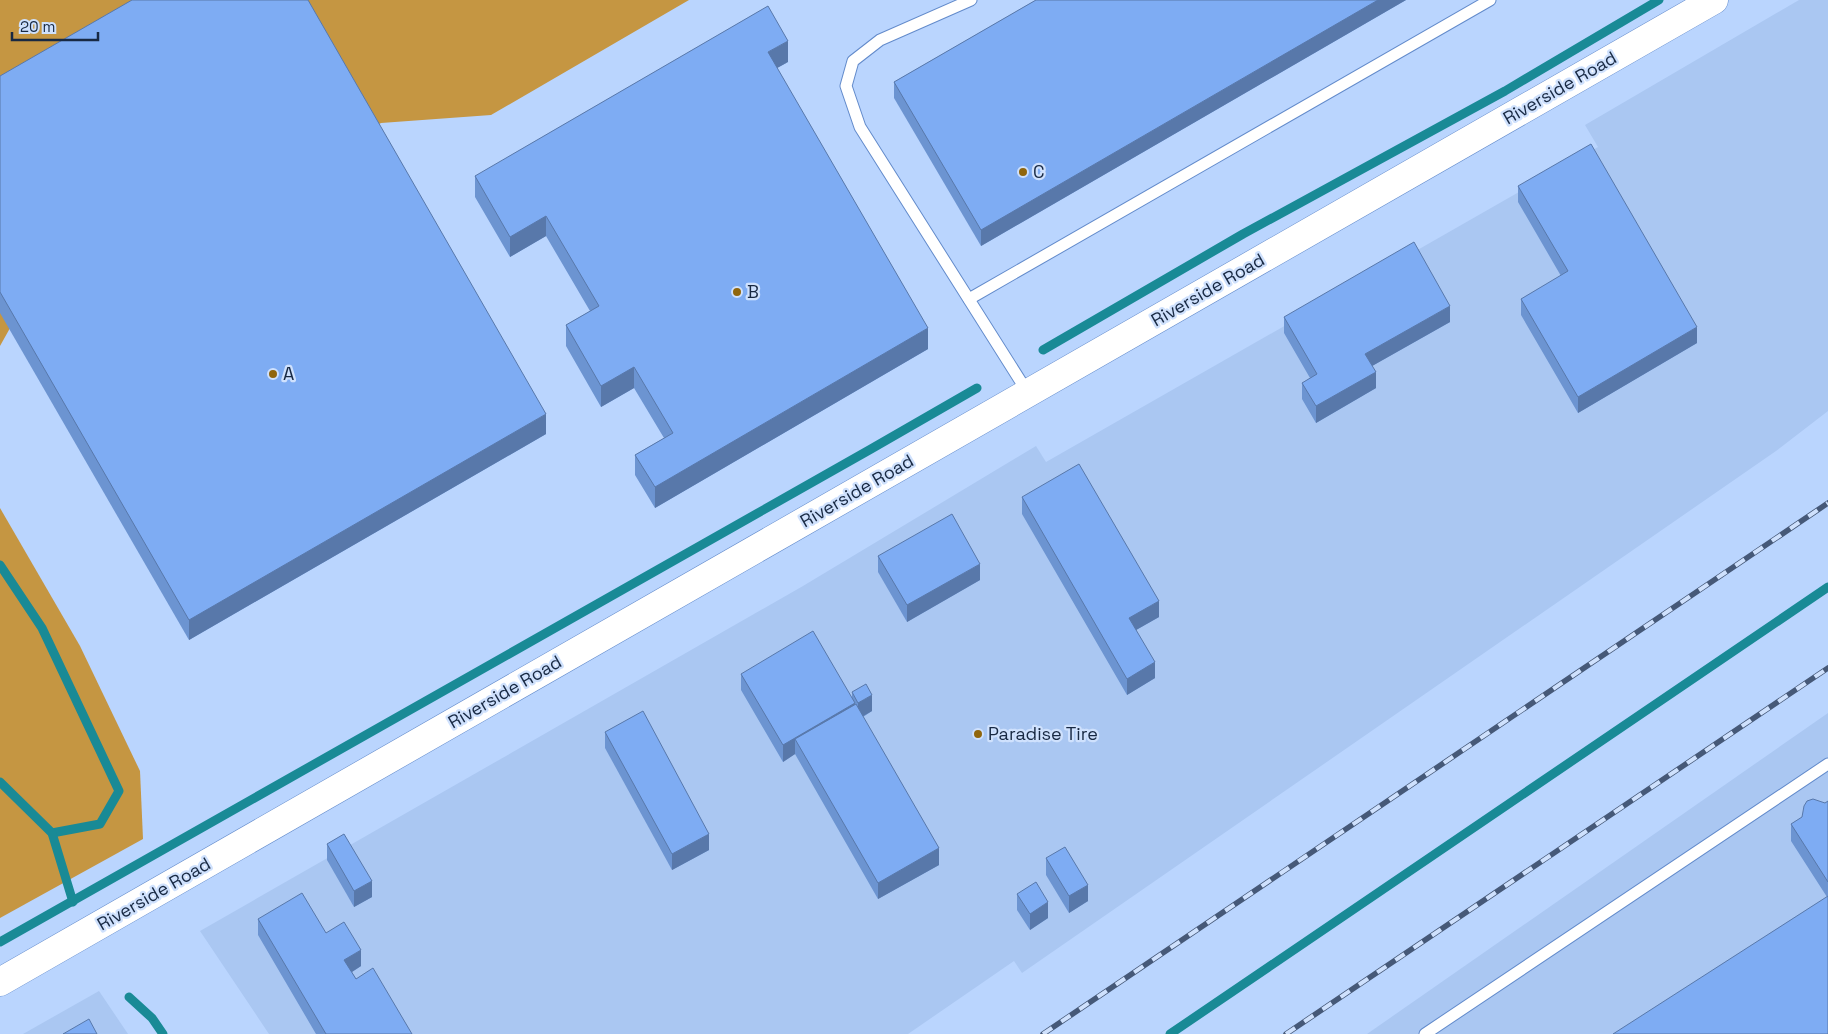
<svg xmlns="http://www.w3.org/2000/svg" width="1828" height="1034" viewBox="0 0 1828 1034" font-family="'Space Grotesk',sans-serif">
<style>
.built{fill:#aac7f2}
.forest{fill:#c59642}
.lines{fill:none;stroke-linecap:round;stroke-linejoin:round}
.stream{stroke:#198a96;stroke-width:9}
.lane-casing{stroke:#638bcb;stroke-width:13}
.secondary-casing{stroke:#638bcb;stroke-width:29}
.lane{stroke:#fff;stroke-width:11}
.secondary{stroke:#fff;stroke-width:28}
.rail-casing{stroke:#465978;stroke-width:5.5}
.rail{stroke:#cfe1fd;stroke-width:4;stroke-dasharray:11;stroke-linecap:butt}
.wall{fill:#6c94d1}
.shaded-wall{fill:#5878aa}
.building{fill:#7eacf3;stroke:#5878aa}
.poi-dot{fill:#90660d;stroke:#cfe1fd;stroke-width:2}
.labels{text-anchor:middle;stroke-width:4.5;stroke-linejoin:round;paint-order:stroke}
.street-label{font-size:18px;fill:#182943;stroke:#cfe1fd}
.poi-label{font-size:18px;fill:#182943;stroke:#cfe1fd;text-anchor:start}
</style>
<rect width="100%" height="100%" fill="#bad5fe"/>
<g class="built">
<path d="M1799,0H1828V411L1776,451L1022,973L1014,961L908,1034H269L200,931L803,586L1036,446L1046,462L1598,147L1585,125Z"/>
<path d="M1828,713V1034H1367Z"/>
<path d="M99,991L128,1034H23Z"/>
</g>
<g class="forest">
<path d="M0,0H689L491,115L381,123L117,258L66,228L0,346Z"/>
<path d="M0,508L80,646L140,771L143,839L0,918Z"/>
</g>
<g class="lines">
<g class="stream">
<path d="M1043,350L1243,234L1505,91L1659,0"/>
<path d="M0,565L42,628L119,791L100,824L52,833"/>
<path d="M0,782L52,833L73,902"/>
<path d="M0,942L871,449L977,388"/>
<path d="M129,997L152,1018L163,1034"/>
<path d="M1170,1034L1828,587"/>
</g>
<defs>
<g id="lane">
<path d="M971,0L880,40L853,61L846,86L860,127L1028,393"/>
<path d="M969,299L1490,0"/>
<path d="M1425,1034L1828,764"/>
</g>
<path id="secondary" d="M0,982L1714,0"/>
</defs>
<use href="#lane" class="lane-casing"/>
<use href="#secondary" class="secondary-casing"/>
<use href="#lane" class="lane"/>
<use href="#secondary" class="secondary"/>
<defs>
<g id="rail">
<path d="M1043,1034L1828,503"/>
<path d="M1286,1034L1828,668"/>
</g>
</defs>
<use href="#rail" class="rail-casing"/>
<use href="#rail" class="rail"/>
</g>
<g class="wall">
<path d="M1036,0H1406L981,246L894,98V82Z"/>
<path d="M788,62L777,68L928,349L655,508L635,475V455L664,438L634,388L601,407L566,346V325L590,311L546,236L510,257L475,197V176Z"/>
<path d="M0,76L546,434L189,640L0,313Z"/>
<path d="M1518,186L1697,343L1578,413L1521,315V299L1561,276L1518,202Z"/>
<path d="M1284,317L1450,322L1372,366L1376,388L1316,423L1302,399V383L1310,378L1284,333Z"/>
<path d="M1022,497L1159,617L1136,630L1155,678L1127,695L1022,514Z"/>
<path d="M878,556L980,580L907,622L878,572Z"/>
<path d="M741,674L852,697V692L872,711L863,717L939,865L878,899L795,754L783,762L741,690Z"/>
<path d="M605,732L709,850L672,870L605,748Z"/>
<path d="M1828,801V1034L1827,897L1791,841V824Z"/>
<path d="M327,844L372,897L354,907L327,860Z"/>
<path d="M1046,858L1088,901L1069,913L1046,875Z"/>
<path d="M1017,894L1048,918L1030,930L1017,910Z"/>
<path d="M258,919L326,933L361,966L352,972L356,979L412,1034H316L258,935Z"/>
</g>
<g class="shaded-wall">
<path d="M1378,0H1406L981,246V230Z"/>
<path d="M788,41V62L768,73V52Z"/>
<path d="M546,216V236L510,257V237Z"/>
<path d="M1450,306V322L1365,370V354Z"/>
<path d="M1697,327V343L1578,413V397Z"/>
<path d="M928,328V349L655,508V487Z"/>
<path d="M634,367V388L601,407V386Z"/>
<path d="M1376,372V388L1316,423V406Z"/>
<path d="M546,414V434L189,640V620Z"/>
<path d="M980,564V580L907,622V605Z"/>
<path d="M1159,601V617L1129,634V618Z"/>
<path d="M1155,662V678L1127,695V679Z"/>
<path d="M872,695V711L858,719V703Z"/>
<path d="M855,703V719L795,739V754L783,762V745Z"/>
<path d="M709,834V850L672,870V854Z"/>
<path d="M939,848V865L878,899V883Z"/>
<path d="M372,881V897L354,907V891Z"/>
<path d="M1088,885V901L1069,913V896Z"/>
<path d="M1048,902V918L1030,930V914Z"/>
<path d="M361,950V966L344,977V960Z"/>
</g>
<g class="building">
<path d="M132,0H308L546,414L189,620L0,292V76Z"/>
<path d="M1036,0H1378L981,230L894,82Z"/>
<path d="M768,6L788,41L768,52L928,328L655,487L635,455L673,433L634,367L601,386L566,325L599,306L546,216L510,237L475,176Z"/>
<path d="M1591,144L1697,327L1578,397L1521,299L1568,271L1518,186Z"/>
<path d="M1414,242L1450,306L1365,354L1376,372L1316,406L1302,383L1317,374L1284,317Z"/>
<path d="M1079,464L1159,601L1129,618L1155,662L1127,679L1022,497Z"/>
<path d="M952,514L980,564L907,605L878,556Z"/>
<path d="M813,631L855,703L783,745L741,674Z"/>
<path d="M866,684L872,695L858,703L852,692Z"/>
<path d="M856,704L939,848L878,883L795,739Z"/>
<path d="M643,711L709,834L672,854L605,732Z"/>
<path d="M1813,799L1825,803L1828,801V882L1791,824L1802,817L1804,806L1807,801Z"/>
<path d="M344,834L372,881L354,891L327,844Z"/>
<path d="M1065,847L1088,885L1069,896L1046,858Z"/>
<path d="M1036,882L1048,902L1030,914L1017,894Z"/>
<path d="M302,893L326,933L344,922L361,950L344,960L356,979L373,968L412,1034H326L258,919Z"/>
<path d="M1828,896V1034H1613Z"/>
<path d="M89,1019L97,1034H63Z"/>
</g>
<g class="poi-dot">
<circle cx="1023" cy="172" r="5"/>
<circle cx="737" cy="292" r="5"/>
<circle cx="273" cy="374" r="5"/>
<circle cx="978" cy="734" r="5"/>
</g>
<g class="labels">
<g class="street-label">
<text transform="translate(1560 88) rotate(-30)" y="6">Riverside Road</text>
<text transform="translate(1208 290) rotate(-30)" y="6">Riverside Road</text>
<text transform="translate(857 491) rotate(-30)" y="6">Riverside Road</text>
<text transform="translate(505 692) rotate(-30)" y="6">Riverside Road</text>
<text transform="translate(154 894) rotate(-30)" y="6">Riverside Road</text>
</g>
<g class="poi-label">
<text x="1033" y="178">C</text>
<text x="747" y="298">B</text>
<text x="283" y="380">A</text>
<text x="988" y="740">Paradise Tire</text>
</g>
</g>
<path d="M12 32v8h86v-8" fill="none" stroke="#182943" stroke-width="2.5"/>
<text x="20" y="32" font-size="15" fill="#182943" stroke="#cfe1fd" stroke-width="4" paint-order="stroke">20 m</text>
</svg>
